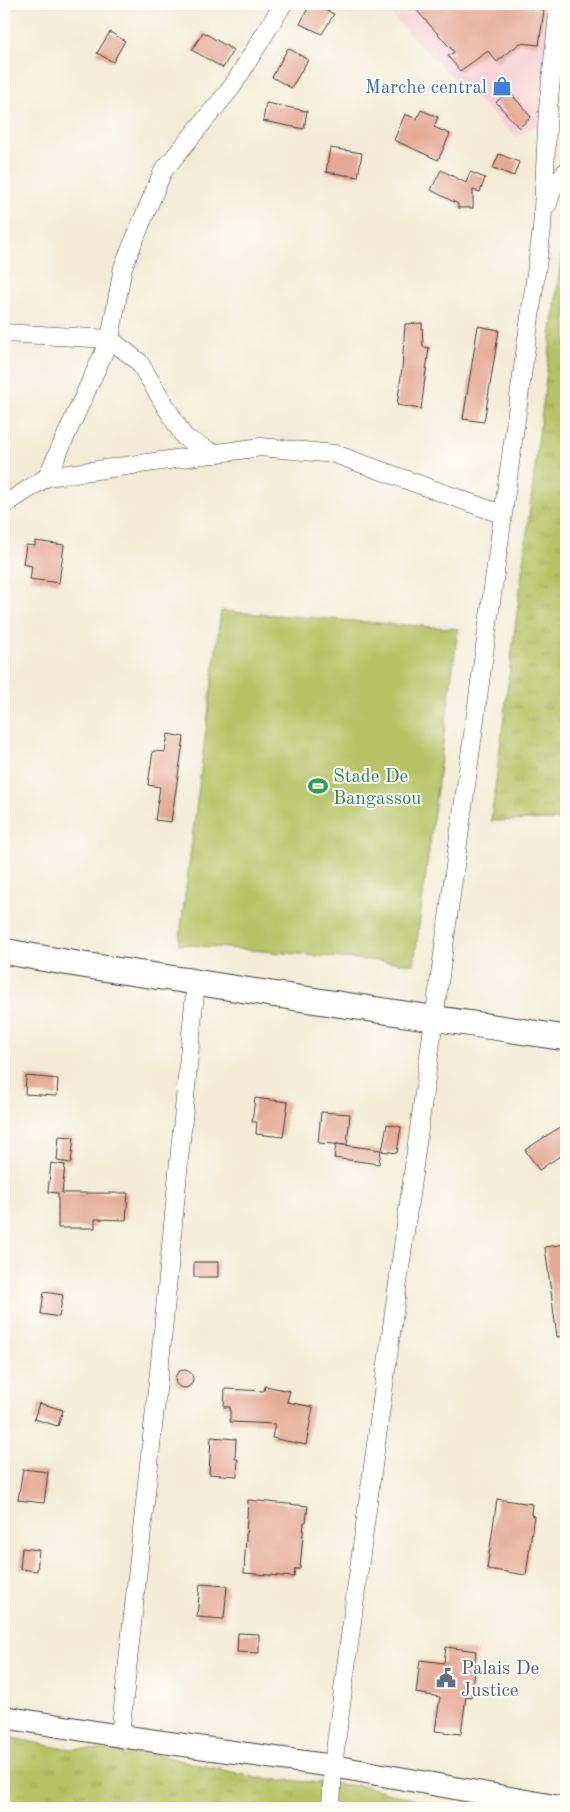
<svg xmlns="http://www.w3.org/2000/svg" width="570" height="1812" viewBox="0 0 570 1812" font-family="'Old Standard TT',serif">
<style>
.built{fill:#f7cfd4}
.grass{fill:url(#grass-tufts);stroke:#696f40}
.park{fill:#b6c264;stroke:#696f40}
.building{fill:#e5aa96}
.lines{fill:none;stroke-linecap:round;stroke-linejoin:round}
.minor-casing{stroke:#3c3b38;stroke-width:19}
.tertiary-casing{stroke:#3c3b38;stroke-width:24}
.secondary-casing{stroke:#3c3b38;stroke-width:27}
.minor{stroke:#fff;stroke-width:18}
.tertiary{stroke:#fff;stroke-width:22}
.secondary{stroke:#fff;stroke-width:25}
.labels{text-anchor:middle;stroke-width:4;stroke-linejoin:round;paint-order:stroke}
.shop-label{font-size:19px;fill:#366cbe;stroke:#fdfcf7;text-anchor:end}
.leisure-label{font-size:19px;fill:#27864d;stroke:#fdfcf7;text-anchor:start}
.service-label{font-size:19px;fill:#4e5e75;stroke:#fdfcf7;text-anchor:start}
</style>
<defs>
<pattern id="grass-tufts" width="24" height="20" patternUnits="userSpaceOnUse" patternTransform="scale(1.25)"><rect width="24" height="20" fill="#b6c264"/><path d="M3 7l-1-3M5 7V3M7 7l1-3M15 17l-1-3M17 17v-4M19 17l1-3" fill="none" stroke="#9ca656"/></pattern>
</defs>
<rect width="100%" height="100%" fill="#fdfcf7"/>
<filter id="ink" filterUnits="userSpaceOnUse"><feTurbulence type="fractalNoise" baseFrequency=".02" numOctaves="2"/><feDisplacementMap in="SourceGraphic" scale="10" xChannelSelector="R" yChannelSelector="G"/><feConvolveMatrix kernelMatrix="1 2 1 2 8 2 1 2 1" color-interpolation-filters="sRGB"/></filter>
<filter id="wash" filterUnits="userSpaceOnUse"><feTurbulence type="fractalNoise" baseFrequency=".0096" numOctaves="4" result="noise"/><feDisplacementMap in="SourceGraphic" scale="20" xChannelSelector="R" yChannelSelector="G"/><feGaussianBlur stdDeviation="1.12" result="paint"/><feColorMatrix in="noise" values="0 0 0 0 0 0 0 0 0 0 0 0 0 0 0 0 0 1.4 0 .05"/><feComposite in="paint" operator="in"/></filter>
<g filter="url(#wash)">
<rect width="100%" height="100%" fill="#f3ebd5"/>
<path class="built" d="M382,4H553L539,124L517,137L421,47Z"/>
<g class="grass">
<path d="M566,218V820L491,821Z"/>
<path d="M4,1736L60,1748L145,1752L258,1778L364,1786L447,1808H4Z"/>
</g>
<path class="park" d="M221,611L458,629L414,964L179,944Z"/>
<g id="blocks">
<g class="building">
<path d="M310,4L334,14L322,34L300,24Z"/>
<path d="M411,4H507L544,10L539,45L520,43L497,62L488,51L460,71L448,56L454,52Z"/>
<path d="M110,32L125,41L113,62L97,53Z"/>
<path d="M203,32L233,50L223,68L192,50Z"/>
<path d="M288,48L308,60L291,88L272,77Z"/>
<path d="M509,91L531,117L519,128L496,102Z"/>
<path d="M266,103L307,111L304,129L263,121Z"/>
<path d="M421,110L438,117L434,127L450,134L438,160L394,140L405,114L417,119Z"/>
<path d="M330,148L362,153L358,177L326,172Z"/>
<path d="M499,154L519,162L514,176L493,168Z"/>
<path d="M441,170L466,183L470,172L485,178L480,192L473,190V208H458V204L431,190Z"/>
<path d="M422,323L423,347L429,348L421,409L397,405L402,369L405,324Z"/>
<path d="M478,326L499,330L484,422L463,419Z"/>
<path d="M35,541L64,545L59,583L30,579L32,566L23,564L26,545L35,546Z"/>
<path d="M168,734L184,737L171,822L155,820L160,787L148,785L153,751L165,752Z"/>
<path d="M26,1076L58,1079L57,1096L25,1094Z"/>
<path d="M255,1098L288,1102L283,1137L256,1134L257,1122H252Z"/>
<path d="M321,1112L350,1114L347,1145L318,1143Z"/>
<path d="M566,1123V1152L539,1170L525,1150Z"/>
<path d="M387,1124L401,1127L397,1153L382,1151Z"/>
<path d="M59,1136L74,1137L71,1163L57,1161Z"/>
<path d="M336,1144L381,1150L379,1164L334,1158Z"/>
<path d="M51,1163L65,1165L62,1193H128L126,1220L95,1219V1228H58V1193L48,1192Z"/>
<path d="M566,1244V1336L557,1337L545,1247Z"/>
<rect x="194" y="1262" width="24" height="15"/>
<path d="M44,1292L63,1295L59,1317L41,1314Z"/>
<circle cx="184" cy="1379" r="9"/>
<path d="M265,1386L290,1391L287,1402L313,1407L306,1445L272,1438L275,1424L230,1422V1407H224L225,1389L264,1391Z"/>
<path d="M39,1403L63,1410L58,1426L34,1419Z"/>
<path d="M211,1437L236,1439L235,1459H238L237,1476L209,1474Z"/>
<path d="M23,1469L48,1472L44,1503L18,1500Z"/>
<path d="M497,1499L532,1504L531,1515L534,1516L526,1575L487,1569Z"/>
<path d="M248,1500L308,1506L306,1522H304L300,1569H295L294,1577L244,1573Z"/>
<path d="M22,1548L39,1550L37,1571L20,1569Z"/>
<path d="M200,1584L227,1586L224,1619L197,1617Z"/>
<path d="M238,1633L259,1634V1653L237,1652Z"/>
<path d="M446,1647L476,1651L471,1697L466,1696L461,1734L435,1731L440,1697L416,1693L420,1660L444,1663Z"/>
</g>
</g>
</g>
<g filter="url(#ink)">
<use href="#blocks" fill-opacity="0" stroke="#3c3b38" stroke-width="1"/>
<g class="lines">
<defs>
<g id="minor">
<path d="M548,204L552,190L566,171"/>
<path d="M4,333L110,339L139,362L184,437L215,454"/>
<path d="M47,477L261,447L335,454L501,514"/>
<path d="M4,505L47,477L110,339L123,267L163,171L232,87L283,4"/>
<path d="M120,1736L160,1362L196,982"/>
<path d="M331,1808L333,1766L357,1583L542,229L548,109L559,4"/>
</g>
<path id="tertiary" d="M4,1717L120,1736L333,1766L565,1808"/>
<path id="secondary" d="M4,951C67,964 131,972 195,982C318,1002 443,1019 566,1038"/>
</defs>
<use href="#minor" class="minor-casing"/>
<use href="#tertiary" class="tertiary-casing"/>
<use href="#secondary" class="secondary-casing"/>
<use href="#minor" class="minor"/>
<use href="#tertiary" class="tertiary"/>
<use href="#secondary" class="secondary"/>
</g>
</g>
<defs>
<symbol id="shop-bare" viewBox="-9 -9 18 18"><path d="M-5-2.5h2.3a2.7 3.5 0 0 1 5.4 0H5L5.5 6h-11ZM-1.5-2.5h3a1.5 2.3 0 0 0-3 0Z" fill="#3f7fe0" stroke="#fdfcf7" stroke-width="2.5" paint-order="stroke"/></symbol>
<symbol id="stadium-bare" viewBox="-9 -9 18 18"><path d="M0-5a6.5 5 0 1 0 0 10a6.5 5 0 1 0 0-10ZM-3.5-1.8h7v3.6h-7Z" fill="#2e9e5b" stroke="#fdfcf7" stroke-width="2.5" paint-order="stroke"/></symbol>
<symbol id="civic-bare" viewBox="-9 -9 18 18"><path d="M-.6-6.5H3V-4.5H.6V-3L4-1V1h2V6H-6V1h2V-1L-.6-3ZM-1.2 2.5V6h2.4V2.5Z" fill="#5c6f8a" stroke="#fdfcf7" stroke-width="2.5" paint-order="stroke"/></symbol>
</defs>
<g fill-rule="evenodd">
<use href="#shop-bare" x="488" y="72" width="28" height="28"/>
<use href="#stadium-bare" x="304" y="772" width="28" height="28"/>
<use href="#civic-bare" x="432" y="1664" width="28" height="28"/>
</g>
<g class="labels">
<g class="shop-label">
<text x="487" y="93">Marche central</text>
</g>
<g class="leisure-label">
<text x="333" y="782">Stade De<tspan x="333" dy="22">Bangassou</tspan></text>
</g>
<g class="service-label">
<text x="461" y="1674">Palais De<tspan x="461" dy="22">Justice</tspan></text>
</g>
</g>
<rect width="570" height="1812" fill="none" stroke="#fdfcf7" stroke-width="20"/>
</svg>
